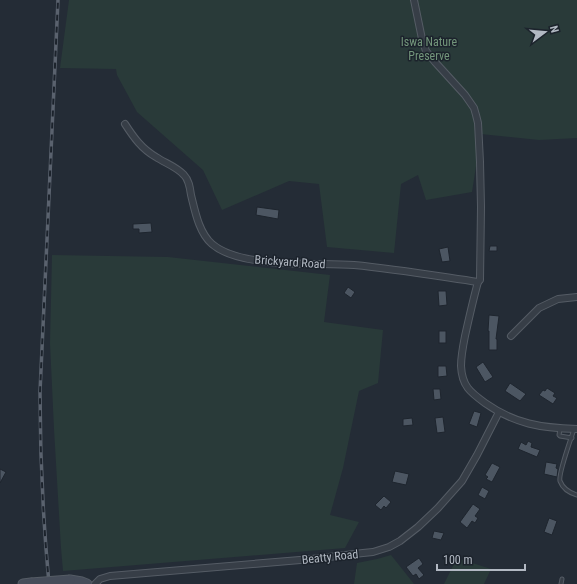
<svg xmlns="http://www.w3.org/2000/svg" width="577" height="584" viewBox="0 0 577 584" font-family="'Roboto Condensed',sans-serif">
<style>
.green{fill:#293a39}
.building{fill:#4c5662;stroke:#1e252e}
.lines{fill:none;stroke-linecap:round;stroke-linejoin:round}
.lane-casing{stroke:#555c65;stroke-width:5}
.street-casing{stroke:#555c65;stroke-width:8}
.secondary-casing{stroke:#555c65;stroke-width:11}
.lane{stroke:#373e47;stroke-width:3}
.street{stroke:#373e47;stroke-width:6}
.secondary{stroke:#464d5a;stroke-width:9}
.rail-casing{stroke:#5a626e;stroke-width:3.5}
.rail{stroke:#1c232c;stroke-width:2;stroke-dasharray:6;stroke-linecap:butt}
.secondary-bridge-casing{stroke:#555c65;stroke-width:11;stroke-linecap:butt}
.secondary-bridge{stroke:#464d5a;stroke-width:9}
.labels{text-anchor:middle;stroke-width:3;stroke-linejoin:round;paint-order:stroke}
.park-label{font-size:12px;fill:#73967b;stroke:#1c232c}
.street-label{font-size:12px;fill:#b2b9c3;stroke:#1c232c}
</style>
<rect width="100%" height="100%" fill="#242c36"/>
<g class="green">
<path d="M69,0H577V138L539,140L481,134L472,192L426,200L418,175L401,184L394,253L327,247L319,184L289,181L222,210L203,170L137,112L117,75L116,69L60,68Z"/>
<path d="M52,255L168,257L330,275L324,322L383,330L378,383L359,391L343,468L330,515L359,522L345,548L63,571L61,548L54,429L50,343Z"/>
<path d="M391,555L414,584H354L357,563L377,559Z"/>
<path d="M457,558L491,569L484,584H444Z"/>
</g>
<g class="building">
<path d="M257,207L279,210L278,219L256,215Z"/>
<path d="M151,223L152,232L139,233V229H133V224Z"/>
<path d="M490,246H497V251H489Z"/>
<path d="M448,247L450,261L442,262L439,249Z"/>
<path d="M348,287L355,292L351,298L344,293Z"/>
<path d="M438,291H446L447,305L439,306Z"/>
<path d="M489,315L499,316L496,339H497V350H489V331H488Z"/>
<rect x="439" y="331" width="7" height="12"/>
<path d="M483,362L493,377L485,382L476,367Z"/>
<path d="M438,366H446L447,376L438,377Z"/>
<path d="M510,383L526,394L520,401L505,391Z"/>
<path d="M547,388L555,393L553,396L557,398L553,404L539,395L543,390L545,391Z"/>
<path d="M433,389H440L441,399L434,400Z"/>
<path d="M474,411L481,413L477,427L469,424Z"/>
<path d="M443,417L445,432L437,433L435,418Z"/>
<path d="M412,418L413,425L403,426V419Z"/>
<path d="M528,441L532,443L531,447L540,450L537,457L518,449L521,442L526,445Z"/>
<path d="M546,462L557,464L556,468L558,469L557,477L544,474Z"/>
<path d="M492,463L500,467L492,482L486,479L488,477L485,475Z"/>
<path d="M0,469L6,472L0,483Z"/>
<path d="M395,471L409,474L406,485L392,482Z"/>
<path d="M482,487L489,491L485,499L478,495Z"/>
<path d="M384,496L391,502L386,508L384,506L381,510L375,505Z"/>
<path d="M473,504L480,509L475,516L478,518L475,523L472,521L467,528L460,522Z"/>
<path d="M549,518L557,521L552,535L544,532Z"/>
<path d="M434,531L444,533L441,540L432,538Z"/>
<path d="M419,558L423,564L418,568L424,575L419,579L416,574L413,576L406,567Z"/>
</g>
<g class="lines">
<defs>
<g id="lane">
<path d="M560,429L559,435L560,436L572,438"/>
<path d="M574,429C571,439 558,474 560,481C563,489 570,493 577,495"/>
<path d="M561,584L562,579"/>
</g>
<g id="street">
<path d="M414,0L422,39L426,51L435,62L465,95L474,108L476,115L478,123L480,162L481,207L480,280L478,282C473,300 469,318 465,336C463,346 461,356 461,366C462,386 470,392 485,403C515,424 541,428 577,429"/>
<path d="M125,124C134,138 142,149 156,157C165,163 177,167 184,175C189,180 190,188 191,195C195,211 199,233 212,244C241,269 316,262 354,265C396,269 437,276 478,282"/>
<path d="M511,336L539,308L558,299L577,297"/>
<path d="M95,584L100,579L110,576L312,559L363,553L373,552L389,547L400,541L418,527L438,508L462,481L477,455L499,412"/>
</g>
<g id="secondary">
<path d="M70,580L82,582L87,584"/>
<path d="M23,584L31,583"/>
</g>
</defs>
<use href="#lane" class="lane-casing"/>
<use href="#street" class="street-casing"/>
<use href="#secondary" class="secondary-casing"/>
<use href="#lane" class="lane"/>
<use href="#street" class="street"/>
<use href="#secondary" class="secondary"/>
<defs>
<path id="rail" d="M49,584C43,520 40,456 40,392L58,0"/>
</defs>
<use href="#rail" class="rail-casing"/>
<use href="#rail" class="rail"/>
<defs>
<path id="secondary-bridge" d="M31,583L70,580"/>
</defs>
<use href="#secondary-bridge" class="secondary-bridge-casing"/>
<use href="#secondary-bridge" class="secondary-bridge"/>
</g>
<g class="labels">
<g class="park-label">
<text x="429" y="46">Iswa Nature<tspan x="429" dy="14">Preserve</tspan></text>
</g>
<g class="street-label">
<text transform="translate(290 262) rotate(4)" y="4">Brickyard Road</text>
<text transform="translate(330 557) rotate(-6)" y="4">Beatty Road</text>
</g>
</g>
<g transform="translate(545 32) rotate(74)" stroke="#1c232c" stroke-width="3" paint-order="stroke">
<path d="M0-3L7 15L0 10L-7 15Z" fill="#b2b9c3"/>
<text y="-6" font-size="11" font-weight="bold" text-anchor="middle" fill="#b2b9c3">N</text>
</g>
<path d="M437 564v6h88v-6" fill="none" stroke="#b2b9c3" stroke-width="2"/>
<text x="443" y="564" font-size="12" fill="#b2b9c3" stroke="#1c232c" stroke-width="3" paint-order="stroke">100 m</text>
</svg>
